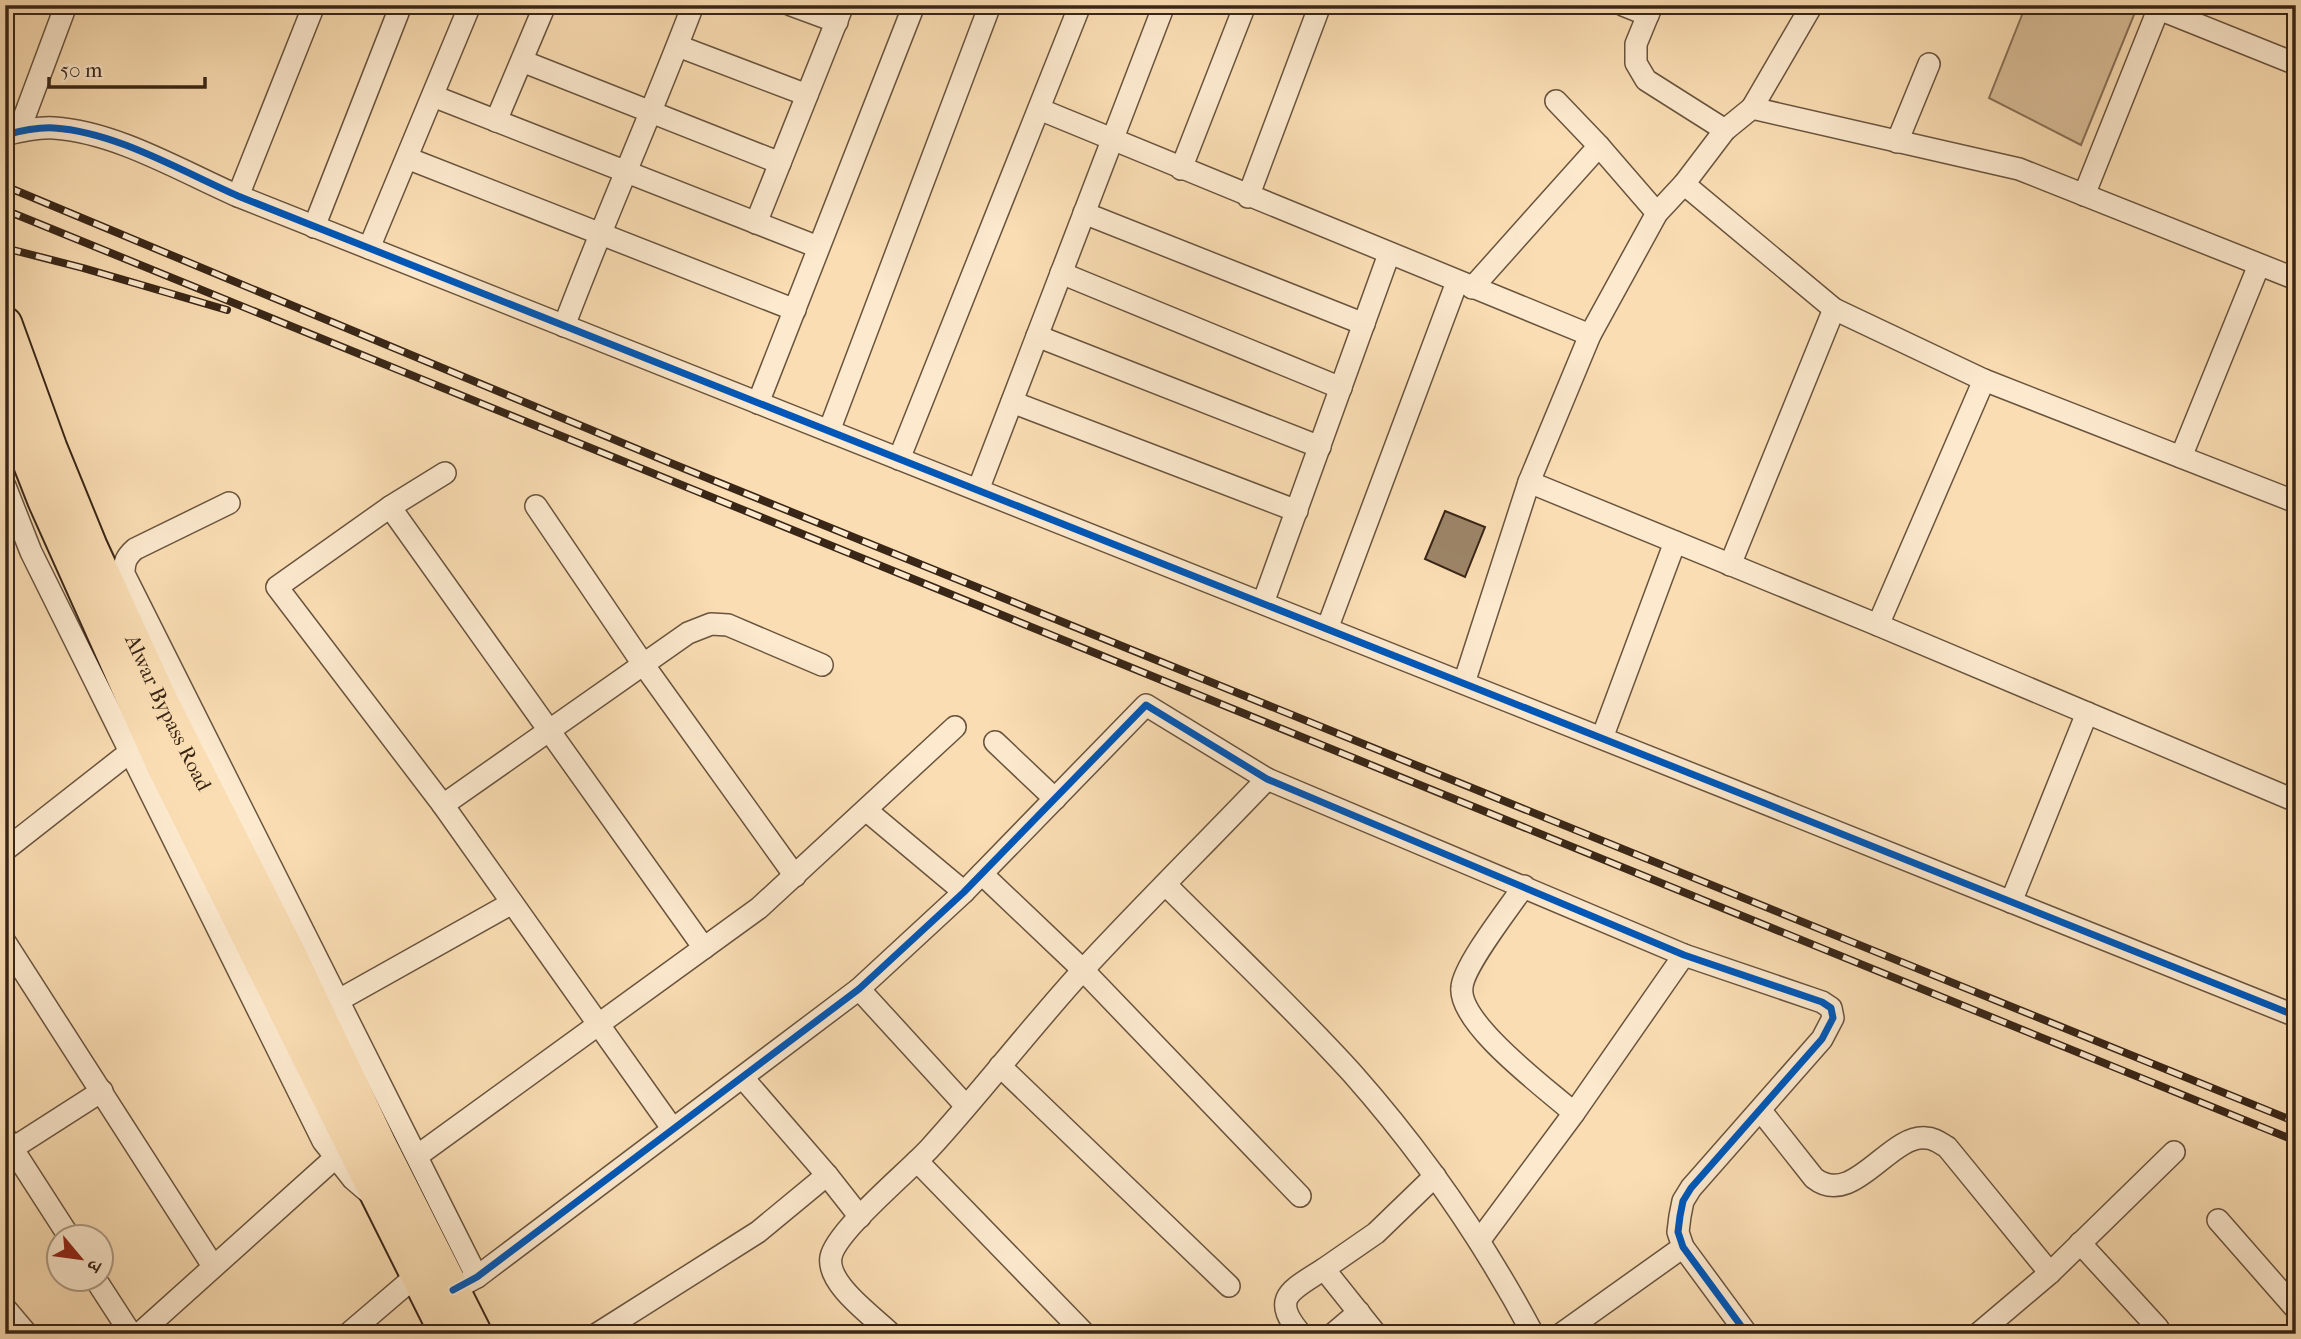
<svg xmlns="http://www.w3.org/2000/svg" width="2301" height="1339" viewBox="0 0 2301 1339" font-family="'IM FELL French Canon','Noto Serif Devanagari',serif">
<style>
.green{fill:#d9be98;stroke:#897258;stroke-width:2}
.building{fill:#9d8568;stroke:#392617;stroke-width:2}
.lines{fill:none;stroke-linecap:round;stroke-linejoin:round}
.minor-casing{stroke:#69543e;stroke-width:24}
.primary-casing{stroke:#392617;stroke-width:37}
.minor{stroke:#fce9ce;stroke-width:21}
.primary{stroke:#faddb3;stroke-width:33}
.rail-casing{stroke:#392617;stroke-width:8}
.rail{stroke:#fce9ce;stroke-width:5;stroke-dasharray:16;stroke-linecap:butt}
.cycleway-casing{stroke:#fce9ce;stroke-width:11}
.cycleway{stroke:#0057b8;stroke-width:7}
.labels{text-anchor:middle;stroke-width:5;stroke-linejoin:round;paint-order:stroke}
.street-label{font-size:21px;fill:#392617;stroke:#fce9ce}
</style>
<rect width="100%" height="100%" fill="#faddb3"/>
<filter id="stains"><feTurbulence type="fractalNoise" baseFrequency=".00286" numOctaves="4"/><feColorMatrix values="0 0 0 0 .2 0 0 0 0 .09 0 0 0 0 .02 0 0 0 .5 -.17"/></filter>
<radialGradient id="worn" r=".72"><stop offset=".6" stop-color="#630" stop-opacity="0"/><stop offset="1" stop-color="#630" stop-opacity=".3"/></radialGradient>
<path class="green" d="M2026,5H2138L2081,145L1989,98Z"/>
<path class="building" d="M1445,511L1485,527L1465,577L1425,559Z"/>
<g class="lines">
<defs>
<g id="minor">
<path d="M791,5L837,22"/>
<path d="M1623,5L1648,15"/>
<path d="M1652,5L1636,44V63L1646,80L1725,130"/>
<path d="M2159,9L2296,64"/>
<path d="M678,46L807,95"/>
<path d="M522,61L780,163"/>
<path d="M433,96L818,247"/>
<path d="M1556,101L1599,146L1657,213"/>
<path d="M1752,108L1812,5"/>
<path d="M1039,109L1590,335"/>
<path d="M496,121L545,5"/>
<path d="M19,131L66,5"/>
<path d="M5,135C20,131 38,127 54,128C116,132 181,171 238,196L1762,802L2296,1016"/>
<path d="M1897,142L1929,64"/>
<path d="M407,158L795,310"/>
<path d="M1181,169L1245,5"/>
<path d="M1684,184L1834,309L1984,380"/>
<path d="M2084,195L2160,5"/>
<path d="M238,196L314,5"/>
<path d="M1248,197L1320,5"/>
<path d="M1084,213L1364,324"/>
<path d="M756,223L843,5"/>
<path d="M314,227L401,5"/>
<path d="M369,248L470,5"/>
<path d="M1061,273L1341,388"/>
<path d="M1472,288L1599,146"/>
<path d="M564,326C605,218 652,113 693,5"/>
<path d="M1037,336L1320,447"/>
<path d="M1012,402L1297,511"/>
<path d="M758,403L914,5"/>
<path d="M829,431L990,5"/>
<path d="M2181,457L2259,265"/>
<path d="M899,459L1080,5"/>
<path d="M445,473L390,507L277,587L443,805L672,1128"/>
<path d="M1529,482L1878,625"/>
<path d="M5,486L31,552L323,1141L353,1179L367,1191"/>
<path d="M978,490L1164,5"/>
<path d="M2296,502L1984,380L1878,625L2296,801"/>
<path d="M229,503L135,549C126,557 124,562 124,574L477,1277"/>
<path d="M536,506L643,664L795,876"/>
<path d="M390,507L704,948"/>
<path d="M1730,565L1834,309"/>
<path d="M1263,603L1389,254"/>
<path d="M1327,629L1457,282"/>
<path d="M1464,683L1529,482L1590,335L1657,213L1684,184L1725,130L1752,108L2019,169L2296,279"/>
<path d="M1602,738L1675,542"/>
<path d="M995,742L1055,799"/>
<path d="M443,805L688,633L711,624L728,625L822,665"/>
<path d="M866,810L964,892"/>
<path d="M5,850L130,752"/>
<path d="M982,874L1083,970L1300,1196"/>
<path d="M1166,885C1228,947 1293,1008 1352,1073C1422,1152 1483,1240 1533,1334"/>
<path d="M2011,902L2087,713"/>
<path d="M5,942L213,1266"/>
<path d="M859,989L966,1106"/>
<path d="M339,1000L512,903"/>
<path d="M1000,1066L1229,1286"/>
<path d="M743,1078L827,1175L860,1217"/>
<path d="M1761,1111L1814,1178C1853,1209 1889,1134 1926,1138C1934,1138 1940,1143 1947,1147L2050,1273"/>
<path d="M1574,1113L1684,955"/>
<path d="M5,1137L70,1238"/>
<path d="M13,1148L102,1091"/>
<path d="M417,1156L759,908L955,727"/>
<path d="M917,1161L1085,1334"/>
<path d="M2218,1220L2296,1309"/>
<path d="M1479,1241L1574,1113C1547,1089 1457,1023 1462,987C1464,965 1509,908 1524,886"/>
<path d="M2080,1243L2158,1328"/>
<path d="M96,1280L131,1334"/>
<path d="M453,1290L477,1277L859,989L964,892L1146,705L1267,779L1684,955L1822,1002L1831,1008L1833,1018L1822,1039L1691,1188L1683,1201L1680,1216L1678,1232L1683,1247L1747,1334"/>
<path d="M5,1308L27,1334"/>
<path d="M139,1334L336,1157"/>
<path d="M348,1334L417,1275"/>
<path d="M597,1334L758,1232L827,1175"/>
<path d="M891,1334C874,1317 826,1284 831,1257C836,1231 909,1171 930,1148C983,1090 1030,1028 1083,970C1143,905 1206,843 1267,779"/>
<path d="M1301,1334C1269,1297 1292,1290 1324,1269"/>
<path d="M1333,1334L1359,1312"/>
<path d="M1376,1334L1324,1269L1376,1233L1435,1176"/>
<path d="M1561,1334L1683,1247"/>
<path d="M1978,1334L2050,1273L2174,1152"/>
</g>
<g id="primary">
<path id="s1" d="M5,324L50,448L90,546L161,701L291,958L380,1146L475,1334"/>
<path d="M5,399L45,501L164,767L447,1334"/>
</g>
</defs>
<use href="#minor" class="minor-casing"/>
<use href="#primary" class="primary-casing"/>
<use href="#minor" class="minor"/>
<use href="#primary" class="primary"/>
<defs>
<g id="rail">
<path d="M5,186L673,464L2296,1122"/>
<path d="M5,210L2296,1141"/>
<path d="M5,248L83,268L227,310"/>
</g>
</defs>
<use href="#rail" class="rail-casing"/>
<use href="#rail" class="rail"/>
<defs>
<g id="cycleway">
<path d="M5,135C20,131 38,127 54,128C116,132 181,171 238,196L1762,802L2296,1016"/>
<path d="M453,1290L477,1277L859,989L964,892L1146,705L1267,779L1684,955L1822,1002L1831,1008L1833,1018L1822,1039L1691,1188L1683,1201L1680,1216L1678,1232L1683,1247L1747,1334"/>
</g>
</defs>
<use href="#cycleway" class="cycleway-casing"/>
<use href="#cycleway" class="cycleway"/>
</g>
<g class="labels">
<g class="street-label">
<text dy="7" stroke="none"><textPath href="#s1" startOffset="422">Alwar Bypass Road</textPath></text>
</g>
</g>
<rect width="2301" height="1339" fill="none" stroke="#faddb3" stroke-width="28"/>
<rect x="7" y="7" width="2287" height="1325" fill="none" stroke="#392617" stroke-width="3.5"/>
<rect x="14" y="14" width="2273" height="1311" fill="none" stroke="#392617" stroke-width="2"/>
<g transform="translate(80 1258) rotate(119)"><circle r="33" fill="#fce9ce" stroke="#ae9b85" stroke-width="2"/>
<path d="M0-5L12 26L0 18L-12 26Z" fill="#8f2418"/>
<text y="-10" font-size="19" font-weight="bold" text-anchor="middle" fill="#392617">उ</text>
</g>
<path d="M49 77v10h156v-10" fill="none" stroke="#392617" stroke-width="3.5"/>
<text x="60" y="77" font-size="21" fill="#392617" stroke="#fce9ce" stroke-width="5" paint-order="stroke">50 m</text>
<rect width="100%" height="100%" filter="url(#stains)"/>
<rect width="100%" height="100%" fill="url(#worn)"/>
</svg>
